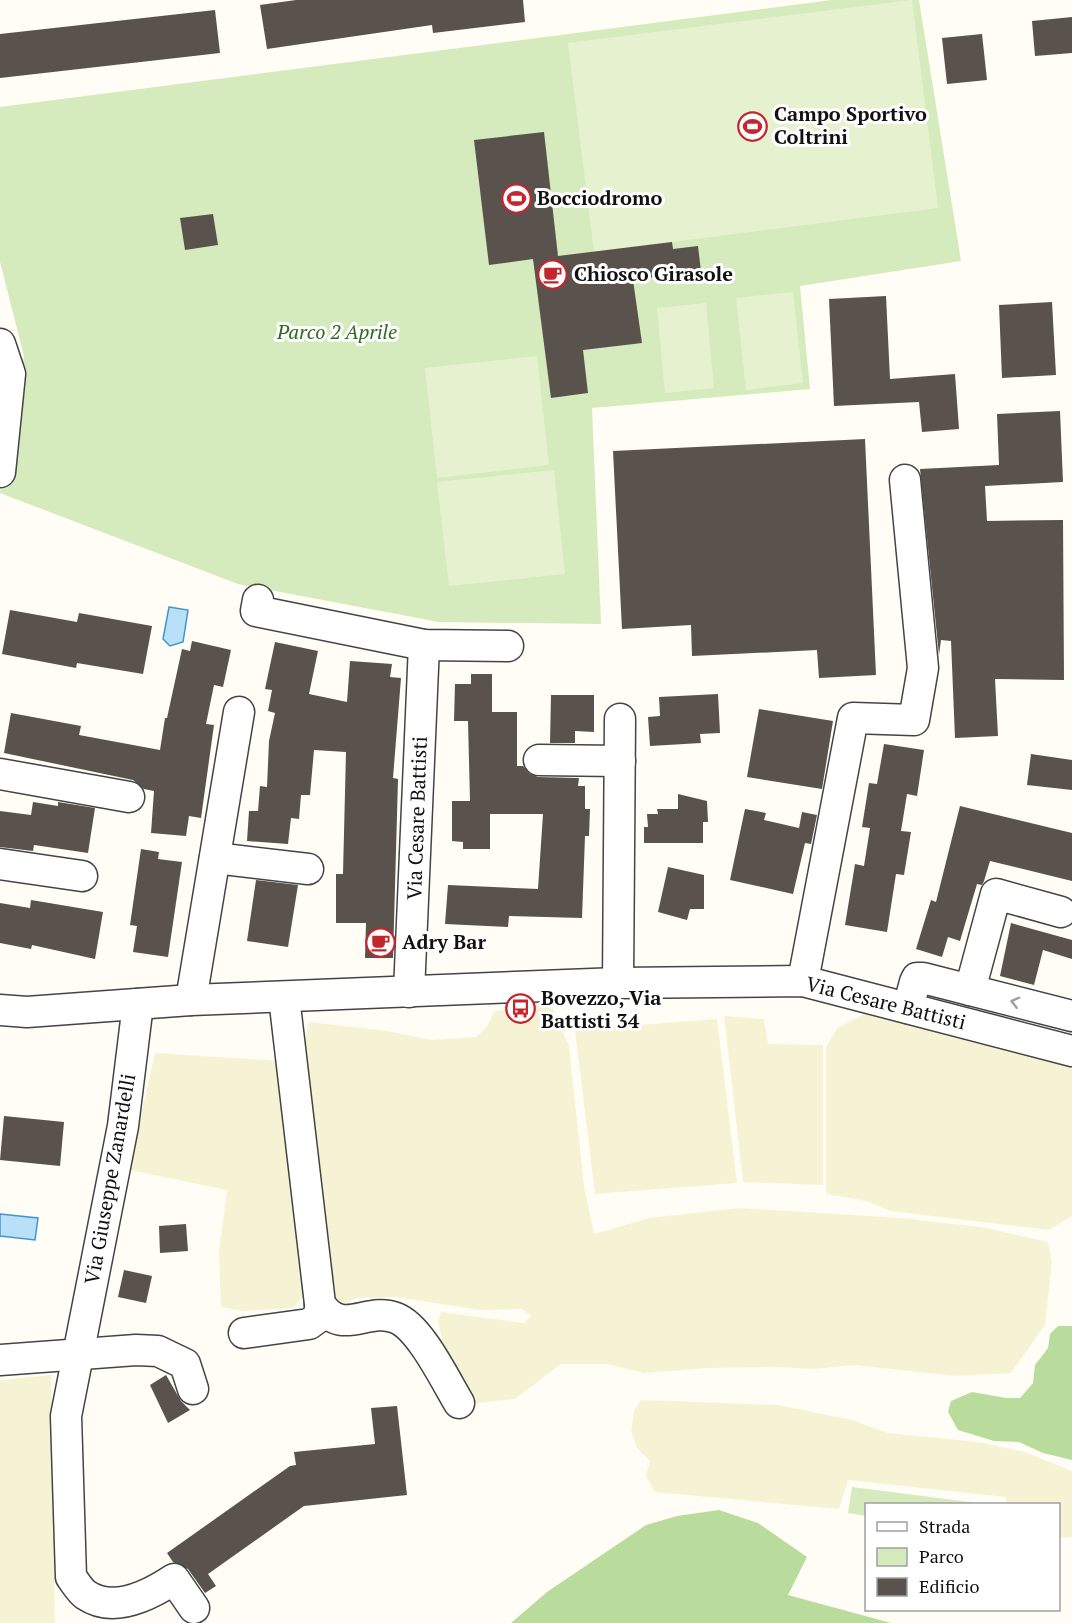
<svg xmlns="http://www.w3.org/2000/svg" width="1072" height="1623" viewBox="0 0 1072 1623" font-family="'PT Serif',serif">
<style>
.farmland{fill:#f6f3d4}
.green{fill:#d5ebbd}
.forest{fill:#b9dc9c}
.pitch{fill:#e6f2cf}
.water{fill:#b9e0f7;stroke:#3f96cf;stroke-width:1.5}
.building{fill:#5a524d}
.lines{fill:none;stroke-linecap:round;stroke-linejoin:round}
.minor-casing{stroke:#444;stroke-width:33}
.minor{stroke:#fff;stroke-width:30}
.oneway{stroke:#a0a0a0}
.labels{text-anchor:middle;stroke-width:6;stroke-linejoin:round;paint-order:stroke}
.poi-label{font-size:20px;font-weight:bold;fill:#111;stroke:#fff;text-anchor:start}
.park-label{font-size:20px;font-style:italic;fill:#2f6b1f;stroke:#fff}
.street-label{font-size:20px;fill:#111;stroke:#fff}
</style>
<rect width="100%" height="100%" fill="#fffdf5"/>
<g class="farmland">
<path d="M527,1003L551,1004L569,1046L584,1186L594,1234L649,1218L740,1208L901,1218L981,1227L1048,1242L1052,1262L1045,1325L1011,1373L957,1376L853,1365L814,1369L774,1367L708,1368L644,1373L607,1364H561L515,1399L471,1404L446,1359L438,1321L441,1312L524,1323L531,1316L522,1309L481,1310L395,1297L357,1298L341,1305L329,1294L303,1047L309,1022L387,1031L432,1040L476,1037L486,1028L494,1012Z"/>
<path d="M865,1014L1072,1064V1216L1049,1230L890,1211L866,1201L826,1194V1048L837,1028Z"/>
<path d="M724,1016L764,1019L768,1044L823,1045V1185L743,1182Z"/>
<path d="M717,1019L737,1183L595,1194L575,1030Z"/>
<path d="M155,1053L281,1061L306,1294L293,1308L243,1311L221,1307L219,1251L227,1190L129,1170Z"/>
<path d="M51,1375L55,1623H0V1380Z"/>
<path d="M641,1400L778,1405L852,1420L888,1433L978,1442L1025,1452L1072,1471V1537L1059,1538L1058,1504H1006V1497L848,1480L839,1509L655,1492L646,1476L650,1461L637,1448L631,1431L634,1411Z"/>
</g>
<g class="green">
<path d="M832,0H919L961,261L800,286L810,389L592,408L601,624L439,622L238,584L0,493L24,356L0,262V107Z"/>
<path d="M852,1487L985,1504H866V1516L848,1513Z"/>
</g>
<g class="forest">
<path d="M1058,1326H1072V1460L1043,1453L1019,1442L994,1441L958,1430L948,1412L951,1401L972,1392L1006,1398H1020L1033,1383L1035,1365L1048,1348L1050,1334Z"/>
<path d="M719,1510L758,1523L807,1557L788,1595L891,1623H511L547,1592L646,1525L677,1516Z"/>
</g>
<g class="pitch">
<path d="M912,0L938,208L594,252L568,43Z"/>
<path d="M793,292L803,383L746,390L736,298Z"/>
<path d="M706,303L714,388L665,393L657,308Z"/>
<path d="M537,356L549,465L437,478L425,368Z"/>
<path d="M554,470L565,574L449,586L437,482Z"/>
</g>
<g class="water">
<path d="M169,607L188,610L183,642L170,646L163,639Z"/>
<path d="M0,1214L38,1218L35,1240L0,1236Z"/>
</g>
<g class="building">
<path d="M296,0H523L525,22L433,33L432,25L267,49L260,5Z"/>
<path d="M215,10L220,53L0,78V34Z"/>
<path d="M1072,17V53L1035,56L1032,21Z"/>
<path d="M982,34L987,80L947,84L942,38Z"/>
<path d="M544,132L558,256L672,242L673,249L698,246L701,271L633,280L642,343L583,350L588,393L551,398L533,259L489,265L474,140Z"/>
<path d="M213,214L218,245L185,250L180,218Z"/>
<path d="M886,296L890,379L955,374L959,429L922,432L919,402L834,406L829,299Z"/>
<path d="M1052,302L1056,375L1002,378L999,305Z"/>
<path d="M1060,411L1063,482L985,486L987,521L1063,520L1064,680L995,679L998,736L955,738L951,641L941,640L939,655L920,469L999,465L997,414Z"/>
<path d="M865,439L876,675L819,678L817,650L692,656L691,625L622,629L613,451Z"/>
<path d="M10,610L77,622L79,613L152,626L143,674L77,663L76,668L2,654Z"/>
<path d="M192,641L231,650L223,687L214,685L206,724L214,725L201,818L189,816L186,836L151,833L154,791L144,789L133,780L4,753L11,713L81,726L79,735L160,750L165,718H167L182,649L190,651Z"/>
<path d="M275,642L318,651L309,694L347,702L350,661L392,664L390,677L401,678L393,778L398,779L393,958H365L366,923H336V874H343L346,752L314,750L310,795H301L299,819L291,818L288,844L247,841L249,811H258L260,786L267,787L269,741L275,713L268,711L272,690L265,689Z"/>
<path d="M471,674H492V712H517V766H523L530,774L538,777L579,778L578,786H585V809H590L589,836H585L582,918L509,916L508,927L445,924L448,885L538,889L543,814H490V849H463V842L452,841V801H470L468,721H454L455,684H471Z"/>
<path d="M718,694L720,733L700,734L701,743L650,746L648,717L660,716L659,697Z"/>
<path d="M551,695H594V732L575,731V743H550Z"/>
<path d="M759,709L833,721L822,789L747,777Z"/>
<path d="M884,744L924,750L917,796L907,794L901,831L911,832L904,875L896,874L887,932L845,925L855,864L864,866L870,828L862,827L869,783L877,784Z"/>
<path d="M1031,754L1072,760V790L1027,785Z"/>
<path d="M678,794L707,801L708,822H703V843H644V827H648L647,814H658L657,809H678Z"/>
<path d="M33,802L58,806V802L95,808L88,853L34,845L33,851L0,847V811L31,815Z"/>
<path d="M960,806L1072,833V881L990,861L984,881L982,885L977,884L960,941L948,937L942,957L916,949L931,900L936,902Z"/>
<path d="M745,809L766,813L764,820L799,828L802,812L817,815L811,844L805,843L793,894L730,880Z"/>
<path d="M141,849L159,852L158,859L182,862L168,957L133,952L137,926L130,925Z"/>
<path d="M668,867L704,875V909H690L687,920L658,912Z"/>
<path d="M256,880L298,885L288,947L247,941Z"/>
<path d="M31,900L103,912L95,959L32,945L31,949L0,943V903L30,908Z"/>
<path d="M1011,923L1072,940V959L1043,950L1034,985L1000,976Z"/>
<path d="M4,1116L64,1122L60,1166L0,1160Z"/>
<path d="M186,1224L188,1251L160,1253L159,1226Z"/>
<path d="M124,1270L152,1276L146,1303L118,1297Z"/>
<path d="M166,1375L181,1401L190,1410L168,1423L150,1385Z"/>
<path d="M397,1406L407,1495L304,1506L208,1574L216,1586L205,1593L188,1569L173,1562L167,1553L290,1466L296,1465L294,1452L375,1444L371,1408Z"/>
</g>
<g class="lines">
<defs>
<g id="minor">
<path d="M0,344L10,374L0,472"/>
<path d="M258,600L256,611L424,645L508,646"/>
<path d="M539,760L620,761"/>
<path d="M0,774L129,797"/>
<path d="M215,858L308,869"/>
<path d="M0,864L82,876"/>
<path d="M803,981L853,718L914,720L923,668L905,480"/>
<path d="M618,983L620,719"/>
<path d="M970,990L996,894L1061,912"/>
<path d="M409,992L424,645"/>
<path d="M284,997L320,1304C342,1338 367,1306 396,1318C420,1327 445,1380 459,1403"/>
<path d="M191,1000L239,712"/>
<path d="M138,1004L123,1126L66,1416L71,1577C75,1582 80,1591 86,1595C114,1614 150,1595 174,1579L194,1608"/>
<path d="M908,1008L915,982L917,978H923L1072,1016"/>
<path d="M0,1010L27,1012L191,1000L618,983L803,981L1072,1051"/>
<path d="M244,1333L309,1324L320,1316V1304"/>
<path d="M0,1360L136,1350L158,1351L185,1364L193,1389"/>
</g>
</defs>
<use href="#minor" class="minor-casing"/>
<use href="#minor" class="minor"/>
</g>
<defs><path id="oneway-chevron" d="M-2-3.5L2.5 0L-2 3.5" fill="none" stroke-width="1.6" stroke-linecap="round" stroke-linejoin="round" transform="scale(1.5)"/></defs>
<use class="oneway" href="#oneway-chevron" transform="translate(1015 1002) rotate(-166)"/>
<defs>
<symbol id="stadium-ring" viewBox="-11 -11 22 22"><circle r="9.5" fill="#fff" stroke="#c4262e" stroke-width="1.5"/><path d="M0-5a6.5 5 0 1 0 0 10a6.5 5 0 1 0 0-10ZM-3.5-1.8h7v3.6h-7Z" fill="#c4262e"/></symbol>
<symbol id="cafe-ring" viewBox="-11 -11 22 22"><circle r="9.5" fill="#fff" stroke="#c4262e" stroke-width="1.5"/><path d="M-5.5-4.5H6V0H3Q3 3.5 0 3.5H-2.5Q-5.5 3.5-5.5 0ZM3-3.2v2h1.7v-2ZM-6 4.5H4V6H-6Z" fill="#c4262e"/></symbol>
<symbol id="bus-ring" viewBox="-11 -11 22 22"><circle r="9.5" fill="#fff" stroke="#c4262e" stroke-width="1.5"/><path d="M-5-6H5V4H4V6H2V4H-2V6H-4V4H-5ZM-3.5-4V0h7V-4ZM-3.5 1.2v1.5H-2V1.2ZM2 1.2v1.5H3.5V1.2Z" fill="#c4262e"/></symbol>
</defs>
<g fill-rule="evenodd">
<use href="#stadium-ring" x="736" y="110" width="33" height="33"/>
<use href="#stadium-ring" x="500" y="182" width="33" height="33"/>
<use href="#cafe-ring" x="536" y="258" width="33" height="33"/>
<use href="#cafe-ring" x="364" y="926" width="33" height="33"/>
<use href="#bus-ring" x="504" y="992" width="33" height="33"/>
</g>
<g class="labels">
<g class="poi-label">
<text x="774" y="121">Campo Sportivo<tspan x="774" dy="23">Coltrini</tspan></text>
<text x="537" y="205">Bocciodromo</text>
<text x="574" y="281">Chiosco Girasole</text>
<text x="402" y="949">Adry Bar</text>
<text x="541" y="1005">Bovezzo, Via<tspan x="541" dy="23">Battisti 34</tspan></text>
</g>
<g class="park-label">
<text x="337" y="339">Parco 2 Aprile</text>
</g>
<g class="street-label">
<text transform="translate(417 818) rotate(-88)" y="7">Via Cesare Battisti</text>
<text transform="translate(886 1003) rotate(14)" y="7">Via Cesare Battisti</text>
<text transform="translate(110 1179) rotate(-80)" y="7">Via Giuseppe Zanardelli</text>
</g>
</g>
<rect x="865" y="1503" width="195" height="108" fill="#ffffff" stroke="#a0a0a0" stroke-width="1.5"/>
<rect x="877" y="1522" width="30" height="9" fill="#ffffff" stroke="#a0a0a0" stroke-width="1.5"/>
<text x="919" y="1533" font-size="18" fill="#111111">Strada</text>
<rect x="877" y="1548" width="30" height="18" fill="#d5ebbd" stroke="#a0a0a0" stroke-width="1.5"/>
<text x="919" y="1563" font-size="18" fill="#111111">Parco</text>
<rect x="877" y="1578" width="30" height="18" fill="#5a524d" stroke="#a0a0a0" stroke-width="1.5"/>
<text x="919" y="1593" font-size="18" fill="#111111">Edificio</text>
</svg>
